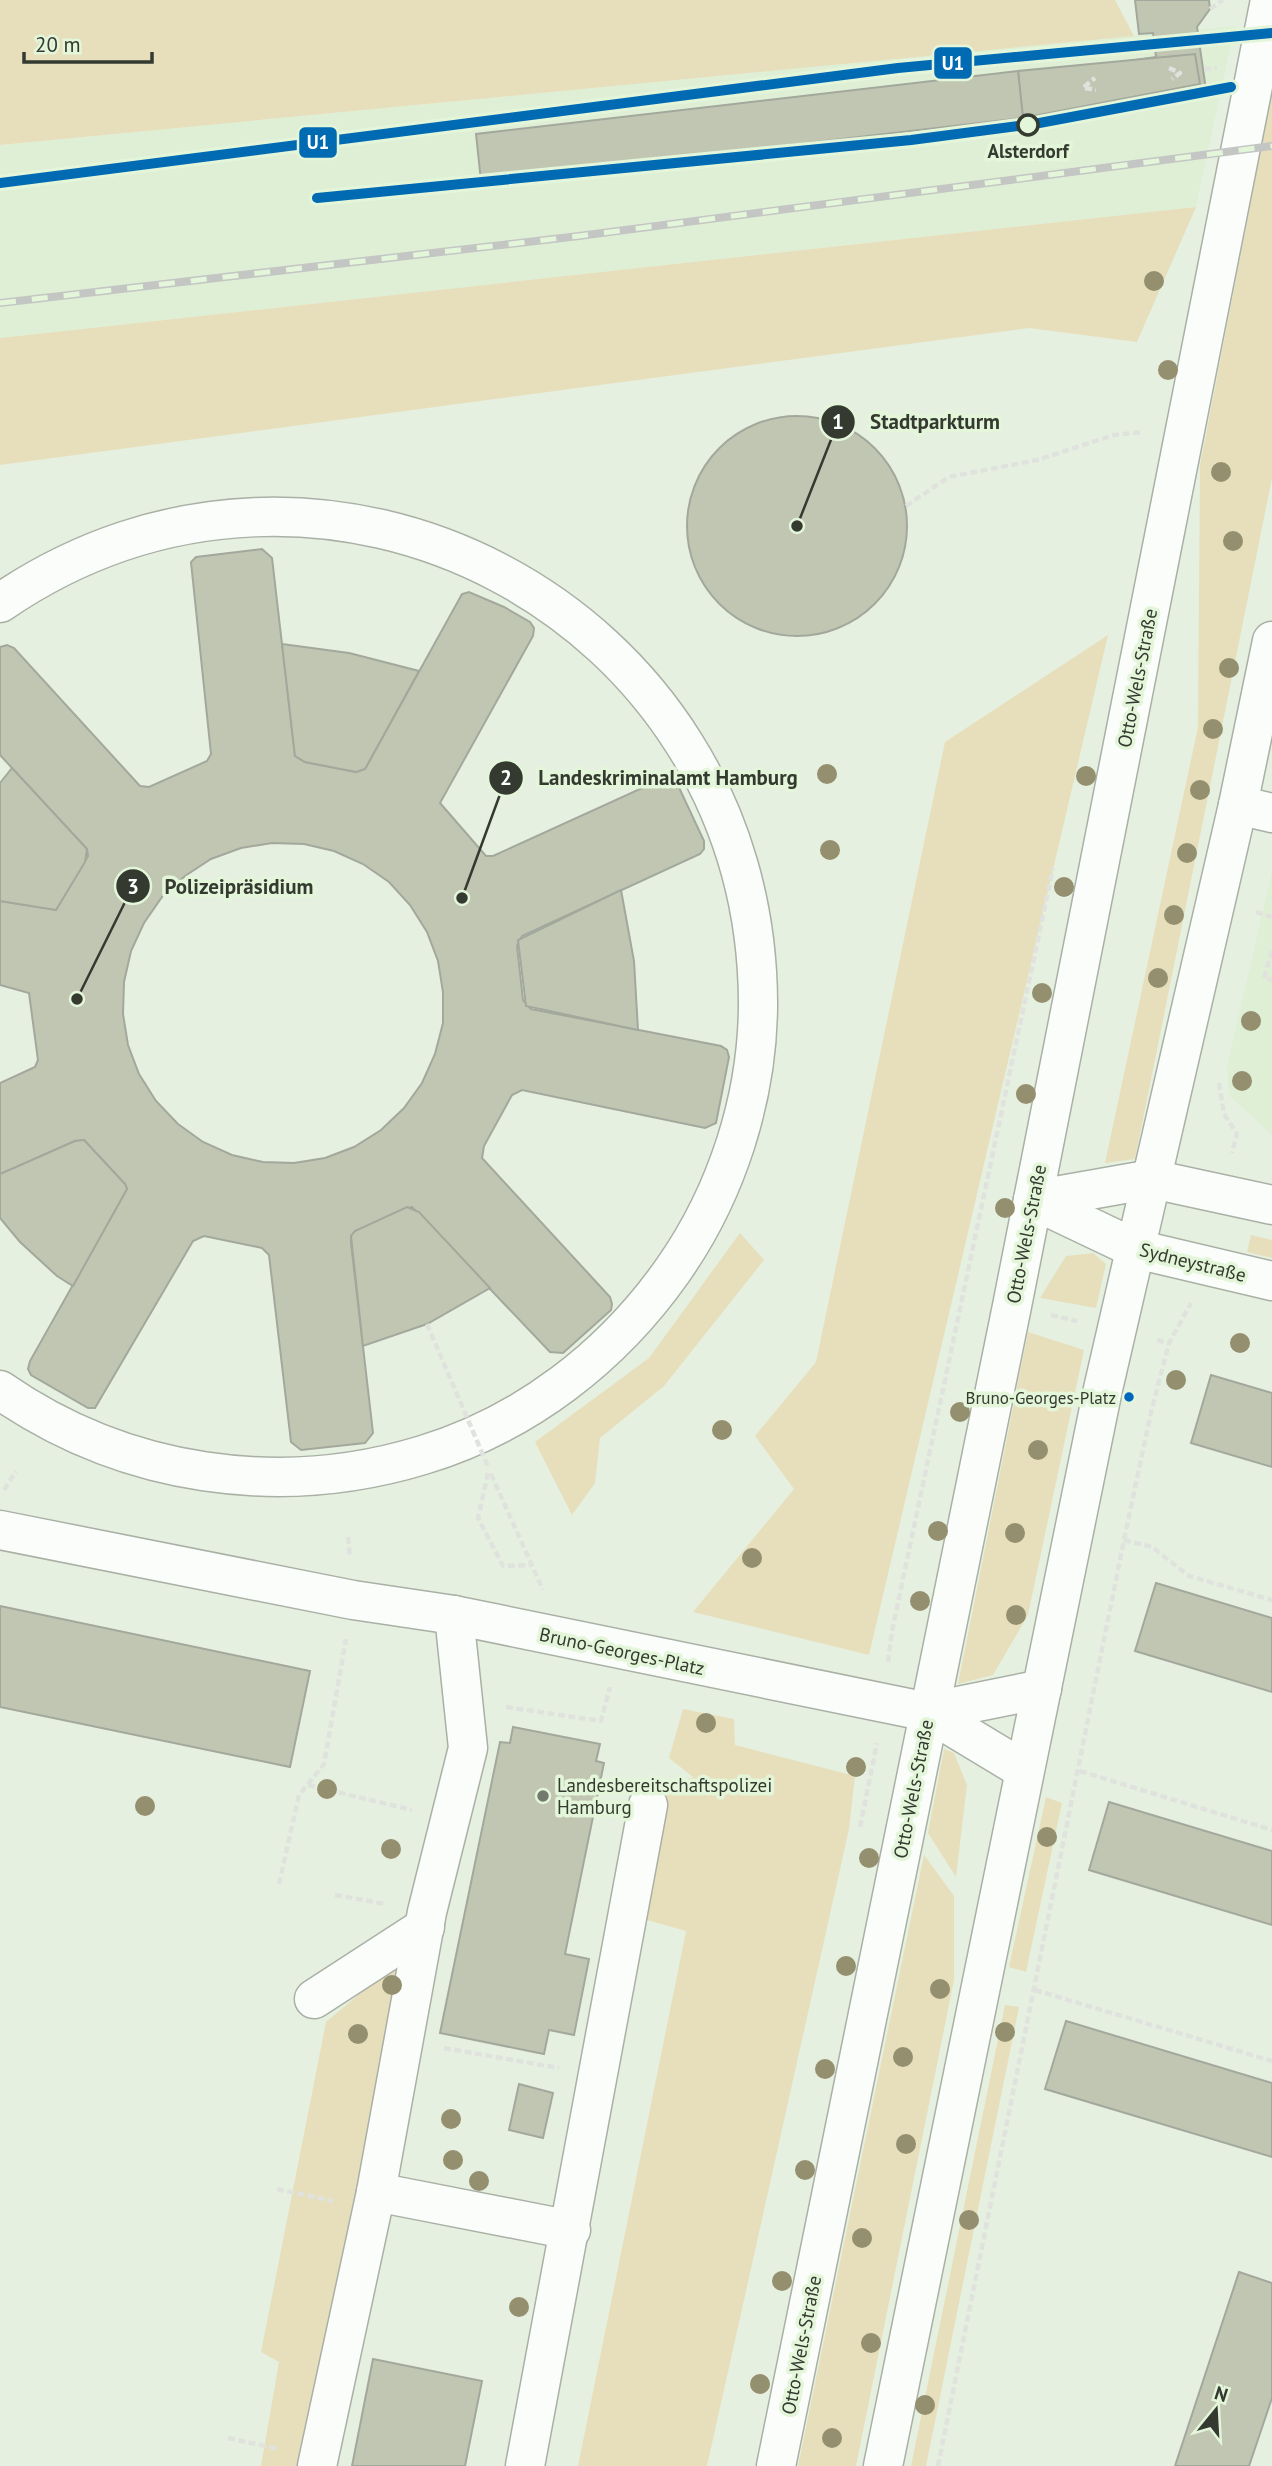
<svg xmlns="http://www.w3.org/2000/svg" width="1272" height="2466" viewBox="0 0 1272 2466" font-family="'PT Sans',sans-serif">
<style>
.built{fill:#dfefd6}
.green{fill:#e7dfbc}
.building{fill:#c1c6b3;stroke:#a3a89c;stroke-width:2;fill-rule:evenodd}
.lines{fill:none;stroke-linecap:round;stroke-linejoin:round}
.minor-casing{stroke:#a9b0a5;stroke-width:41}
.major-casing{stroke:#a9b0a5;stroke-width:41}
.path{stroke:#dfe2dd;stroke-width:4.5;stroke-dasharray:7 3.5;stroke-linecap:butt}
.minor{stroke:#fbfdfa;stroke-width:38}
.major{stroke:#fbfdfa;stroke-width:38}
.rail-casing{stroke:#c4c6c3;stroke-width:8}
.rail{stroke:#e4f6da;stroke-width:5;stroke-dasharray:16;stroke-linecap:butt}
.path-bridge{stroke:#dfe2dd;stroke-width:4.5;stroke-dasharray:7 3.5;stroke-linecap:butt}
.metro-1-casing{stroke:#e4f6da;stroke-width:16}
.metro-1{stroke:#006ab3;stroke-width:10}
.tree{fill:#948f6e}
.stop-dot{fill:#e4f6da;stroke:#343a30;stroke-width:3.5}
.bus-dot{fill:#0065bd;stroke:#e4f6da;stroke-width:2.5}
.poi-dot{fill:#727a6e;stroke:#e4f6da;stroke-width:2.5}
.labels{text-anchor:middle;stroke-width:7;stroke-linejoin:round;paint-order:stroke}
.bus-label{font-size:17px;fill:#343a30;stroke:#e4f6da;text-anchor:end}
.stop-label{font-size:19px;font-weight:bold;fill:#343a30;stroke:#e4f6da}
.street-label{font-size:19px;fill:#343a30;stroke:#e4f6da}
.poi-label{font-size:19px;fill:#343a30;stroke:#e4f6da;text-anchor:start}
.leader{fill:none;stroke:#343a30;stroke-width:2.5}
.callout-dot{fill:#343a30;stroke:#e4f6da;stroke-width:2.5}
.mark-label{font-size:21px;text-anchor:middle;font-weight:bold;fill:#fff}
.callout-label{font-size:21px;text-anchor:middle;font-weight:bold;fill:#343a30;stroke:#e4f6da;stroke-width:7;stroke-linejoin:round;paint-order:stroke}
.line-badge{stroke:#e4f6da;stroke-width:2.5}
.badge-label{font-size:19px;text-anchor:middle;font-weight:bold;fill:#fff}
</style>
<rect width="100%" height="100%" fill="#e6f0e0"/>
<g class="built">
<path d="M1235,26L1196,207L0,338V145Z"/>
<path d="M1272,871V1135L1229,1095L1227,1066Z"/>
</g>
<g class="green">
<path d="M0,0H1115L1134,36L0,145Z"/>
<path d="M1272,93V478L1135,1159L1105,1163L1198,727L1200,465Z"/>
<path d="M1196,207L1137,342L1029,328L0,465V338Z"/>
<path d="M1108,635L869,1655L693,1612L794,1489L755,1436L816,1362L945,742Z"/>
<path d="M740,1233L764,1260L664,1386L600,1438L595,1483L572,1515L535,1442L649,1358Z"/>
<path d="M1251,1235L1272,1240V1258L1247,1252Z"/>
<path d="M1093,1253L1106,1264L1096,1308L1040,1298L1066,1256Z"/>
<path d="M1028,1332L1084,1350L1028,1615L993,1675L958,1684Z"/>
<path d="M683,1709L734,1719L735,1745L855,1776L849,1829L707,2466H578L686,1931L640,1918L660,1790L693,1777L669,1758Z"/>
<path d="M944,1749L954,1753L967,1785L956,1877L928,1833Z"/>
<path d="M1046,1797L1062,1803L1026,1972L1009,1967Z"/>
<path d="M924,1855L954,1896V1980L856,2466H798Z"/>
<path d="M405,1956L298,2466H261L279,2362L261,2352L326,2022Z"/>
<path d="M1005,2005L1019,2007L926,2466H911Z"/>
</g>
<g class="building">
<path d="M1135,0H1209L1210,9L1197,27L1206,90L1050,115L1044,73L1156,57L1153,33L1139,34Z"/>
<path d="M1195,54L1200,84L1023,118L1018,71Z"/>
<path d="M1018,71L1023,118L481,181L476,134Z"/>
<circle cx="797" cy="526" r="110"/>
<path d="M262,549L272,558L295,756L305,762L356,772L365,769L462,594L469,592L504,607L530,622L534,628L533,636L440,803L486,856H493L664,778L676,781L704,841V849L700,854L522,936L517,946L523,1000L531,1009L721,1046L727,1050L729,1057L716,1123L705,1128L522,1090L512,1095L484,1146L482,1158L610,1297L612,1304L611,1310L563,1353L550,1352L412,1207L355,1231L351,1236V1243L373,1433L365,1443L301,1450L291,1442L269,1255L262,1248L204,1236L193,1241L95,1408H88L31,1375L28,1369L30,1361L127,1189L125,1184L84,1140L75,1141L0,1174V1083L35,1067L38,1060L29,993L0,985V901L56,910L88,856L87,849L0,755V647L7,645L14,648L140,786L149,787L207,761L211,754L191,562L196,557ZM272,843L304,844L334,851L363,864L389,882L410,905L427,932L438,961L443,992V1023L435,1054L422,1083L404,1108L381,1130L354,1147L325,1158L294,1163L263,1162L232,1155L203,1142L178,1124L156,1101L139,1074L128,1045L123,1014L124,982L131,951L144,923L162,897L185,876L211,859L241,848Z"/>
<path d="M282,644L349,653L419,671L365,769L356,772L305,762L295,756Z"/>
<path d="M12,768L87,849L85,862L56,910L0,901V783Z"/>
<path d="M621,890L634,961L638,1030L526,1006L518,940Z"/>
<path d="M84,1140L125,1184L127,1189L73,1286L57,1276L20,1242L0,1218V1174L75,1141Z"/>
<path d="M407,1207L419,1212L490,1288L427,1324L363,1346L351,1236L355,1231Z"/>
<path d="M1211,1375L1272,1393V1467L1191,1443Z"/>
<path d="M1156,1583L1272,1618V1692L1135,1651Z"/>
<path d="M0,1606L310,1671L290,1767L0,1707Z"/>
<path d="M513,1727L600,1744L596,1761L604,1763L565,1954L589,1959L574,2035L549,2030L544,2054L440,2033L500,1742L510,1743Z"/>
<path d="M1109,1802L1272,1851V1925L1089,1870Z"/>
<path d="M1066,2021L1272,2083V2157L1045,2089Z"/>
<path d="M519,2084L553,2093L543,2138L509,2130Z"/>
<path d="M1239,2272L1272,2283V2398L1249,2466H1175Z"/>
<path d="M373,2359L482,2381L465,2466H352Z"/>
</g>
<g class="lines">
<defs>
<g id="minor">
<path d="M0,603C323,382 757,611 758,1003C758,1097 727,1193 673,1270C612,1357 525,1424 423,1455C279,1499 124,1476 0,1390"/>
<path d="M1238,805L1272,813"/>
<path d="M1033,1200L1136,1249L1272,1281"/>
<path d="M1033,1200L1152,1179L1272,1205"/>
<path d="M0,1530L353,1600L454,1615L928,1712L1024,1770"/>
<path d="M928,1712L1042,1689"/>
<path d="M314,1999L425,1927"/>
<path d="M376,2192L571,2230"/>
<path d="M317,2466L376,2192L427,1912L468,1748L454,1615"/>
<path d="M525,2466L648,1805"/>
</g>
<g id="major">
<path d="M776,2466L1012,1306L1270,0"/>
<path d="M883,2466L1103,1389L1238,805L1272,641"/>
</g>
</defs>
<use href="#minor" class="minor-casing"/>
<use href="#major" class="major-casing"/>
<g class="path">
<path d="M1210,9L1223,0"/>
<path d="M1169,68L1180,73L1172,79"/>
<path d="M1204,69L1217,68"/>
<path d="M1084,87L1095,78"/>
<path d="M1085,88L1096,90"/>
<path d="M906,506L949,477L1037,460L1114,435L1143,432"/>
<path d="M1256,912L1272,917"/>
<path d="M1272,951L1264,978L1272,980"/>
<path d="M1219,1083L1224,1114L1237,1134L1232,1153"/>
<path d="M1051,1315L1077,1321"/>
<path d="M1157,1340L1169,1343L1191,1303"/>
<path d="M488,1473L478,1518L503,1566L531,1565"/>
<path d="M491,1474L543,1590"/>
<path d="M4,1490L16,1471"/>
<path d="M348,1537L350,1558"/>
<path d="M1124,1540L1152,1547L1189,1576L1272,1600"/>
<path d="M888,1662L892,1631L1053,868"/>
<path d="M506,1707L601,1721L610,1687"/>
<path d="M1080,1771L1272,1830"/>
<path d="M308,1785L412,1810"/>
<path d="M860,1827L877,1743"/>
<path d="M279,1884L299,1795L324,1764L346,1639"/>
<path d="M335,1895L385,1904"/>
<path d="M1035,1990L1272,2061"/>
<path d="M444,2048L559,2068"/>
<path d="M277,2189L333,2201"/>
<path d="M228,2438L279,2449"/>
<path d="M938,2466L1124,1540L1151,1412L1169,1343"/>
</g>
<use href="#minor" class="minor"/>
<use href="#major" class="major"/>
<defs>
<path id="rail" d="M0,303L579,236L1272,146"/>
</defs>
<use href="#rail" class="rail-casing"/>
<use href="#rail" class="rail"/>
<path class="path-bridge" d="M427,1324L489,1469"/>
<defs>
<g id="metro-1">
<path d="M0,183L898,68L1272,33"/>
<path d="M317,198L911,140L1034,124L1231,87"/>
</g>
</defs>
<use href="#metro-1" class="metro-1-casing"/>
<use href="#metro-1" class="metro-1"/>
</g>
<g class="tree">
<circle cx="1154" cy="281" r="10"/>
<circle cx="1168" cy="370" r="10"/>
<circle cx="1221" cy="472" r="10"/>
<circle cx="1233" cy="541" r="10"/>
<circle cx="1229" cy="668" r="10"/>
<circle cx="1213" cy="729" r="10"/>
<circle cx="827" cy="774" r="10"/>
<circle cx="1086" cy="776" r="10"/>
<circle cx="1200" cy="790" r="10"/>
<circle cx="830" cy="850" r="10"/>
<circle cx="1187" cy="853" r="10"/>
<circle cx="1064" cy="887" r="10"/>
<circle cx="1174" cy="915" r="10"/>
<circle cx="1158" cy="978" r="10"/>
<circle cx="1042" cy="993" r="10"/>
<circle cx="1251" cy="1021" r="10"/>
<circle cx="1242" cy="1081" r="10"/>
<circle cx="1026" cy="1094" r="10"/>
<circle cx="1005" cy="1208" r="10"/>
<circle cx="1240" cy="1343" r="10"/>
<circle cx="1176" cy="1380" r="10"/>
<circle cx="960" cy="1412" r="10"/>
<circle cx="722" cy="1430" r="10"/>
<circle cx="1038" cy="1450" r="10"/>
<circle cx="938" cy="1531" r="10"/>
<circle cx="1015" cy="1533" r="10"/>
<circle cx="752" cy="1558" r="10"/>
<circle cx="920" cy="1601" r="10"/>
<circle cx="1016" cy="1615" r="10"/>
<circle cx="706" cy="1723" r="10"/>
<circle cx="856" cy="1767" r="10"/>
<circle cx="327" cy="1789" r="10"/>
<circle cx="145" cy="1806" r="10"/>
<circle cx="1047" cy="1837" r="10"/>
<circle cx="391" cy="1849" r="10"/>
<circle cx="869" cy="1858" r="10"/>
<circle cx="846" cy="1966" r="10"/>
<circle cx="392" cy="1985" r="10"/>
<circle cx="940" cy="1989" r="10"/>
<circle cx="1005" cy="2032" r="10"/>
<circle cx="358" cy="2034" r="10"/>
<circle cx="903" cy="2057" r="10"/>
<circle cx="825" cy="2069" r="10"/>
<circle cx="451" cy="2119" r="10"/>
<circle cx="906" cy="2144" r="10"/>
<circle cx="453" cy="2160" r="10"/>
<circle cx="805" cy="2170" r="10"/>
<circle cx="479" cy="2181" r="10"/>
<circle cx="969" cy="2220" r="10"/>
<circle cx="862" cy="2238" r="10"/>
<circle cx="782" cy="2281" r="10"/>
<circle cx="519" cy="2307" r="10"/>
<circle cx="871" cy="2343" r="10"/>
<circle cx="760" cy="2384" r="10"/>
<circle cx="925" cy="2405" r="10"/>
<circle cx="832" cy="2438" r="10"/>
</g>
<circle class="stop-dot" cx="1028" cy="125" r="10"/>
<circle class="bus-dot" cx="1129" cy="1397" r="6"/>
<circle class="poi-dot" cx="543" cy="1796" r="7"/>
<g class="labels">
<g class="bus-label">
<text x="1116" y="1404">Bruno-Georges-Platz</text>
</g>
<g class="stop-label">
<text x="1028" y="158">Alsterdorf</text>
</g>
<g class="street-label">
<text transform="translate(1137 678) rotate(-79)" y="7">Otto-Wels-Straße</text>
<text transform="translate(1026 1234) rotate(-79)" y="7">Otto-Wels-Straße</text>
<text transform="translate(1193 1262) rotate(14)" y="7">Sydneystraße</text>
<text transform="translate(622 1651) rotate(12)" y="7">Bruno-Georges-Platz</text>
<text transform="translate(913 1789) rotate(-79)" y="7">Otto-Wels-Straße</text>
<text transform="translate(801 2345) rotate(-79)" y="7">Otto-Wels-Straße</text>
</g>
<g class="poi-label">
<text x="557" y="1792">Landesbereitschaftspolizei<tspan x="557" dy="22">Hamburg</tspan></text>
</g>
</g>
<path class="leader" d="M797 526L838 422M462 898L506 778M77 999L133 886"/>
<g class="callout-dot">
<circle cx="797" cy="526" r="7"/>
<circle cx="462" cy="898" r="7"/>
<circle cx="77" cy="999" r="7"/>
<circle cx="838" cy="422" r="18"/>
<circle cx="506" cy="778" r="18"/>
<circle cx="133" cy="886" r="18"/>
</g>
<g class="mark-label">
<text x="838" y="429">1</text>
<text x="506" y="785">2</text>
<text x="133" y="894">3</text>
</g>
<g class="callout-label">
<text x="935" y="429">Stadtparkturm</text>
<text x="668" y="785">Landeskriminalamt Hamburg</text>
<text x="239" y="894">Polizeipräsidium</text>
</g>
<g class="line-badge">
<rect x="933" y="46" width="40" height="34" rx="7" fill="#006ab3"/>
<rect x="298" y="126" width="40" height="33" rx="7" fill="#006ab3"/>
</g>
<g class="badge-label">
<text x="953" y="70">U1</text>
<text x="318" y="149">U1</text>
</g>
<g transform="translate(1216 2410) rotate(18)" stroke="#e4f6da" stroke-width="5" paint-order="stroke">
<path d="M0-5L12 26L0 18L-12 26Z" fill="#343a30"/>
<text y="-10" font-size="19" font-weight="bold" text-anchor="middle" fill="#343a30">N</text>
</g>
<path d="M24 52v10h128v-10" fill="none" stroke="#343a30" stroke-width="3.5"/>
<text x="35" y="52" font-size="21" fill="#343a30" stroke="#e4f6da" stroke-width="5" paint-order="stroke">20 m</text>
</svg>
